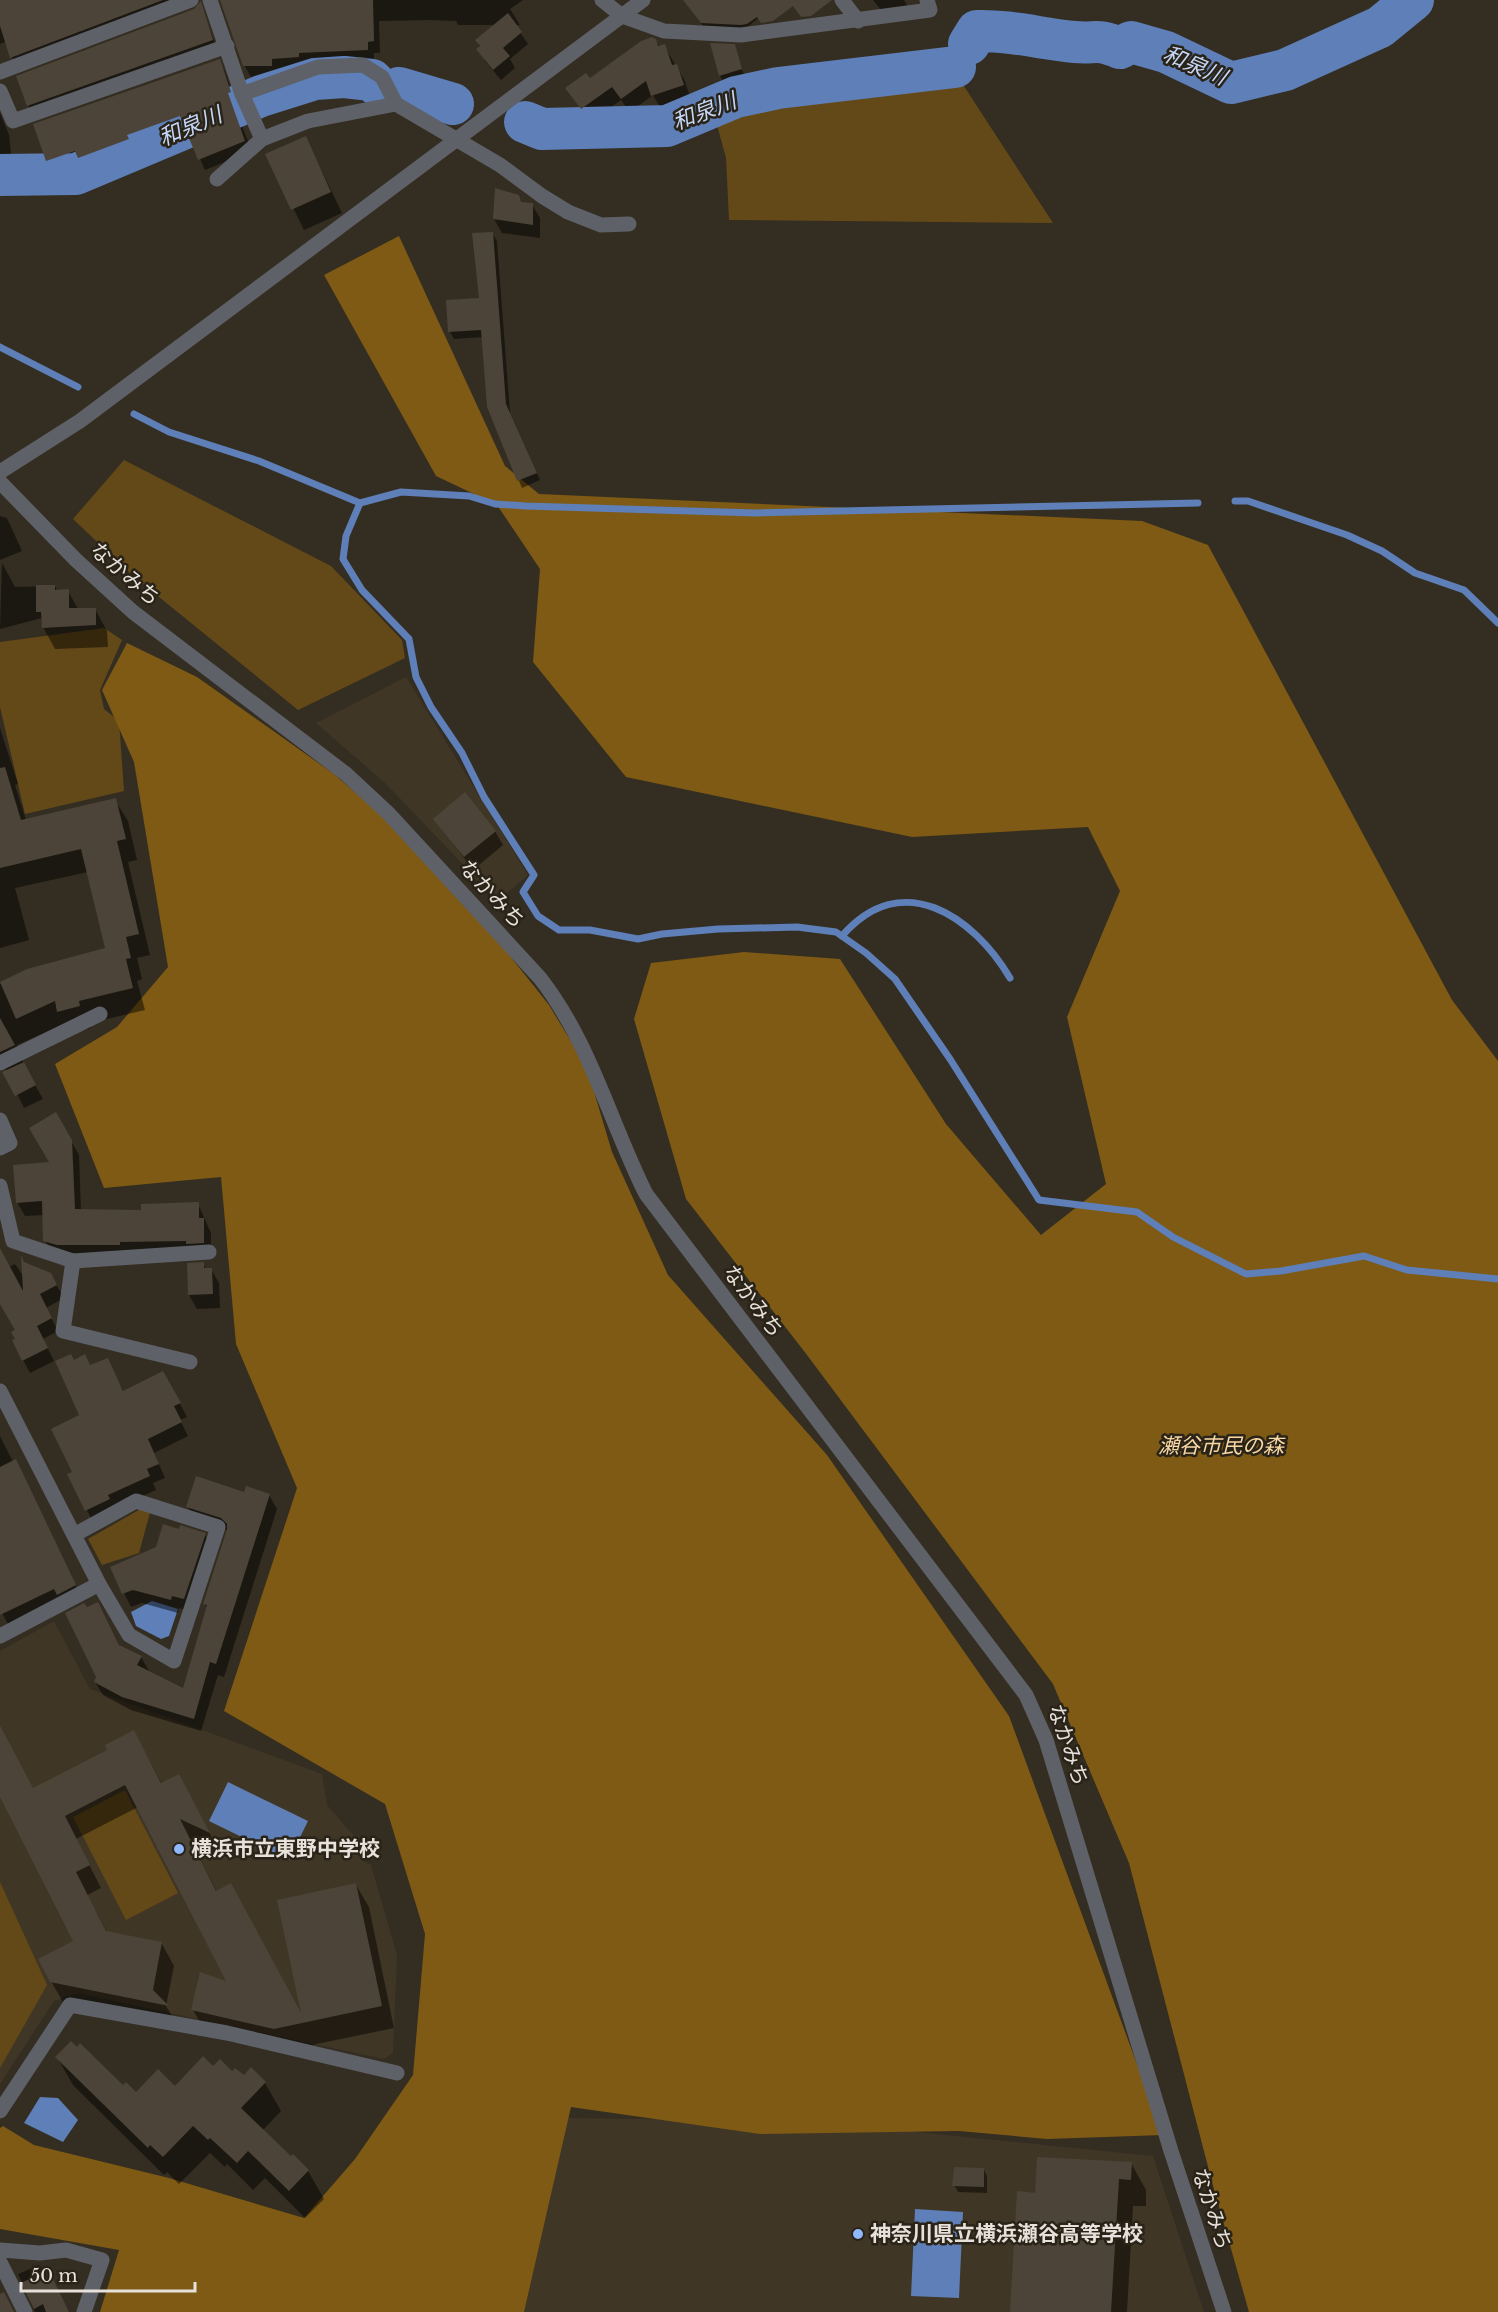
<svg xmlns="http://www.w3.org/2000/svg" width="1498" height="2312" viewBox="0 0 1498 2312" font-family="'Libre Baskerville','Noto Sans JP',serif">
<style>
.built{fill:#403625}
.green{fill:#644918}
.forest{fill:#7e5a14}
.water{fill:#5e7fb7}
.shadow{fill:#0007}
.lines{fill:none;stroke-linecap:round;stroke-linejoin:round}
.stream{stroke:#5e7fb7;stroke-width:7}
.river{stroke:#5e7fb7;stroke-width:42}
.building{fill:#4c4438}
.minor{stroke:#5e6167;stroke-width:15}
.poi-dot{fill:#90b8fd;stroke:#2a2318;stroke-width:2}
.labels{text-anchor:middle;stroke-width:5;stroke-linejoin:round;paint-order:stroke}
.street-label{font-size:21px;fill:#e6e1da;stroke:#2a2318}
.park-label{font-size:21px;font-style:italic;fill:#f7d7a4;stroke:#2a2318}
.poi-label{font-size:21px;font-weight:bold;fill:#e6e1da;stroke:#2a2318;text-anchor:start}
.water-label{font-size:22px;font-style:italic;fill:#c4d7f8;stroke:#2a2318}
</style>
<rect width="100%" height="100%" fill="#342d21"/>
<g class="built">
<path d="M406,677L528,875L498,901L386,784L316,723Z"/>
<path d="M54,1621L90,1689L322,1774L327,1805L355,1837L363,1861L371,1865L397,1955L393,2053L384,2059L77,1993L54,2001L0,2084V1651Z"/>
<path d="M562,2118L808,2121L1153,2156L1204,2312H523Z"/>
</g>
<g class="green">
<path d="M958,77L1053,223L729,220L726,158L714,114L764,101Z"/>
<path d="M124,460L331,566L402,640L405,658L298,710L132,575L73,519Z"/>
<path d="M104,628L122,640L100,690L104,709L119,721L124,791L25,814L0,707V642Z"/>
<path d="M144,1507L151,1509L139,1553L102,1565L88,1539Z"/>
<path d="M125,1790L178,1893L126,1920L73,1817Z"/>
<path d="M0,1882L47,1985L0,2068Z"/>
</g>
<g class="forest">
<path d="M399,236L505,466L539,494L1142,521L1208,545L1452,1000L1498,1061V2312H1249L1212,2182L1129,1863L1053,1684L807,1355L686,1199L634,1019L651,963L744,952L840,959L946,1124L1041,1235L1106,1184L1067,1017L1120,891L1088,827L912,837L626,777L533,662L540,569L497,505L436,476L324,275Z"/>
<path d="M127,643L197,677L334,774L435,862L549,1005L587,1068L612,1152L668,1275L827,1455L1009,1716L1163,2135L1047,2139L959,2131L760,2134L571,2107L524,2312H100L119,2250L0,2229V2128L3,2126L34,2145L169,2178L304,2218L355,2159L413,2075L425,1934L385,1804L224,1711L297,1488L236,1344L221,1177L104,1188L55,1064L117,1027L168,967L134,762L102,690Z"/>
</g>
<g class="water">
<path d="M152,1601L178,1609L169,1636L161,1639L136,1626L131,1612Z"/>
<path d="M228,1782L308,1821L289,1860L209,1821Z"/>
<path d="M40,2097L58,2098L78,2120L63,2142L24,2123Z"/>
<path d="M915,2209L963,2212L959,2298L911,2296Z"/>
</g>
<g class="shadow">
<path d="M0,0H191L18,70L5,42L0,44Z"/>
<path d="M228,0H523L510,9L520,25H515L528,44L510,59L515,68L501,80L485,61L477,40L496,25H458L456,21L431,20L379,21L380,53H374V61L305,64V69L277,70V77H251L244,65Z"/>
<path d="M694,0H781L736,36L709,35L688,4Z"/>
<path d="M873,0H904L910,10L886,16Z"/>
<path d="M203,13L218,51L34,116L28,105Z"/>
<path d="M655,40L660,47L664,46L684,79L691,99L661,109L653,95L630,112L621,100L590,122L567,88L589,80Z"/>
<path d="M723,45L742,70L745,76L724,82L720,76Z"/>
<path d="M219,61L225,72L236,103L233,104L252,151L205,170L186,127L132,146L134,150L86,168L82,161L54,171L35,125Z"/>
<path d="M0,113L9,135L13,172L0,174Z"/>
<path d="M306,138L342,213L304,230L267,155Z"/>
<path d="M522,203L532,205L540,218V238L502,233L494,219Z"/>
<path d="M492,233L497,241L510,413L540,480L522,488L488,407L483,337L454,339L450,332L480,299Z"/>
<path d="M0,516L7,518L22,551L0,560Z"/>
<path d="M2,563L15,587L55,586L57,591H68L78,609H95L107,631L108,647L55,649L43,627L42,618L0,629Z"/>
<path d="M0,728L18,784L15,785L26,820L115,800L128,821L137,860L128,862L150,955L137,958L142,979L137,981L145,1010L90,1023L91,1028L71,1033L66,1023L17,1045L25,1067L43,1099L24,1108L0,1058V984L28,971L107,949L88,872L15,888L29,940L0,948Z"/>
<path d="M435,819L495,831L503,845L473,870Z"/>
<path d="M56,1114L79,1155L81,1211L142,1212L198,1204L211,1233V1256L53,1254L45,1240L44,1215L25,1216L17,1202L51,1164Z"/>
<path d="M0,1250L9,1267L15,1264L23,1276V1263L50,1274L64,1298L46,1308L58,1331L43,1339L54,1361L30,1373L23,1360L17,1331L0,1301Z"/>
<path d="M203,1264L206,1269H211L219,1283L220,1308L197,1309L189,1295Z"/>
<path d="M107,1360L124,1392L163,1372L187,1417L180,1420L188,1436L154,1453L165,1478L153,1483L156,1490L114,1509L94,1524L69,1475L74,1472L81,1416L74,1361L91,1367Z"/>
<path d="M0,1436L13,1462L23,1475L82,1599L10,1628L0,1609Z"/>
<path d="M245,1494L269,1495L277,1509L224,1677L218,1675L201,1731L131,1710L103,1695L95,1682L98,1677L86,1609L105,1617L120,1647L141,1657L149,1671L184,1691L208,1609L205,1604L229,1531L196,1520L188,1507Z"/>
<path d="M205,1535L213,1548L192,1612L179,1608L178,1613L142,1603L131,1607L112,1568Z"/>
<path d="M0,1725L33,1790L146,1754L162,1784L191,1798L220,1853L190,1839L217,1892L302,2017L356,1885L369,1907L394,2028L288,2050L206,2032L193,2010L229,1984L138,1807L76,1839L101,1888L87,1895L107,1932L162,1944L174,1966L166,2006L179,2028L64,2004L51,1981L75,1941L0,1794Z"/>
<path d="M57,2057L136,2094L175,2088L213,2068L244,2077L251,2069L265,2083L281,2111L262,2131L308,2171L324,2199L305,2218L265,2178L253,2190L227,2164L225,2167L210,2153L179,2184L167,2172L164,2175L73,2085Z"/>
<path d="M1131,2163L1146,2190V2206H1133L1127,2312H1011L1036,2194Z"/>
<path d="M984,2170L987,2176V2193L958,2192L954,2185Z"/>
<path d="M39,2265L49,2283L69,2312H35L18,2274Z"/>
</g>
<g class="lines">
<g class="stream">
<path d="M0,347L78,387"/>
<path d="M134,414L169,432L259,461L360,503L401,492L469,496L495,504L526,506L755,513L1198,503"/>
<path d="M1235,501H1248L1347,535L1382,551L1415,573L1464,590L1498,623"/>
<path d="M360,503L346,536L343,559L362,590L409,639L416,677L431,707L462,753L484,797L534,875L523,892L538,916L559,930H590L638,939L662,934L718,929L797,927L836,932L866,953L895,979L950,1059L1039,1200L1137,1212L1173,1237L1246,1274L1281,1271L1364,1256L1407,1270L1498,1279"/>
<path d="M842,936C902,867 973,916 1010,978"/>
</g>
<g class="river">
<path d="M969,44L977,31C1010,30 1042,39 1075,42C1097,44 1096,38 1120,48L1131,42L1166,52L1231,83L1285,70L1380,27L1413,0"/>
<path d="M399,88L453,104"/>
<path d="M525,122L542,129L667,126L736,97L778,88L955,67"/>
<path d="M0,175L76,174L261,96L315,79L344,77L372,80L378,86"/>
</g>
</g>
<g class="building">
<path d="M0,0H163L10,58L0,26Z"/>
<path d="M220,0H373L374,41L368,42V50L299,53V57L272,59V66H243Z"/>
<path d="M683,0H832L811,16L801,17L793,6L773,21L761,23L757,17L747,24L741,25L701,23Z"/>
<path d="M201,1L213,40L27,106L16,76L194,9Z"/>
<path d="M508,13L522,32L503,48L510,56L493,70L476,49L480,46L475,40Z"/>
<path d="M652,37L656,39L658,46L665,44L672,65L677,64L684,85L651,96L646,81L621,99L612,87L581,109L565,88L586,73L590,78L641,41Z"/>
<path d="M710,43L735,44L742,69L719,76Z"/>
<path d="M220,59L231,92L228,93L245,141L198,160L180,116L127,135L129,139L78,158L75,151L46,161L33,124Z"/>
<path d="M306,136L331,192L291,210L265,154Z"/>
<path d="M495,188L519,195L521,202L533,203V225L493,219Z"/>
<path d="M493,232L506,404L537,473L517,481L487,407L481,330L448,332L446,300L479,298L472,233Z"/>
<path d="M36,585H55V590L69,589V608H96V625L42,628L41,612H36Z"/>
<path d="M5,767L21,820L116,798L126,839L117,841L139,934L126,937L131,958L126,959L133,988L79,1001L80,1006L57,1012L55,1001L16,1019L0,982L27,969L105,948L81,849L0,868V768Z"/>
<path d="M465,792L496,831L464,857L433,819Z"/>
<path d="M0,1018L15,1045L0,1052Z"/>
<path d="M24,1062L36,1085L15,1096L2,1072Z"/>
<path d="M56,1112L72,1140L75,1209L141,1210V1204L199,1202V1218H204V1243L186,1244V1241L120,1242V1245H57L43,1241L42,1201L16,1203L13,1165L49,1162L29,1128Z"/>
<path d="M0,1248L23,1291L21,1255L24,1262L51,1273L57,1285L40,1294L52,1318L37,1326L48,1348L22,1361L12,1340L15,1339L11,1332L15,1330L0,1304Z"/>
<path d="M204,1262V1268H212L213,1294L188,1295L187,1263Z"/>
<path d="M71,1354L74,1360L85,1354L90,1365L108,1358L123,1391L163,1371L181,1403L174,1406L182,1422L148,1439L159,1464L147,1469L150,1476L108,1495L110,1499L85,1511L67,1474L72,1472L51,1429L79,1415L55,1361Z"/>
<path d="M16,1459L76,1585L57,1595L54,1589L0,1615V1467Z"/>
<path d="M196,1476L244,1492L246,1486L270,1494L216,1664L210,1662L194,1719L122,1697L94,1682L96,1677L65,1613L84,1603L87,1607L98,1602L119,1645L142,1656L137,1665L183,1688L207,1605L203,1604L227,1529V1524L221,1518L186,1507Z"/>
<path d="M163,1524L179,1529L180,1525L206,1533L184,1599L172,1596L171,1600L133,1590L122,1594L110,1567L156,1547Z"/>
<path d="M0,1725L33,1788L107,1750L105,1745L134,1730L161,1783L179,1774L210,1833L180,1819L216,1891L231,1883L301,2013L277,1900L356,1883L382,2006L274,2029L191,2010L200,1972L226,1981L125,1785L65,1816L90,1865L76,1872L106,1931L162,1942L153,1990L169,2006L50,1982L38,1959L73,1941L0,1797Z"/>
<path d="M71,2041L77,2047L80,2043L123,2085L126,2082L136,2092L158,2069L175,2086L203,2056L213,2066L220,2059L232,2071L235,2068L244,2075L251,2067L266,2082L241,2108L291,2156L293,2154L309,2170L289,2191L248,2151L237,2163L210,2138L208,2140L193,2126L163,2157L150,2145L148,2148L55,2057Z"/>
<path d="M1037,2157L1132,2162L1131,2180L1119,2179L1111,2312H1010L1017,2191L1035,2193Z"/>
<path d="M954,2167L984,2168V2187L952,2186Z"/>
<path d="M44,2272L48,2281L53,2279L69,2312H46L43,2304L34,2309L21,2283Z"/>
<path d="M4,2292L14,2312H0V2294Z"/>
</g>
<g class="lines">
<g class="minor">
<path d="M210,0L242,94L262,139"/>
<path d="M602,0L622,16L664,31L741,35L930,10L927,0"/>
<path d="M842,0L858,21"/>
<path d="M0,72L191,0"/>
<path d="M0,91L13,121L227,46"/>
<path d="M242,94L318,67L363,65L382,77L396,104"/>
<path d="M217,179L262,139L308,121L396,104L500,165L542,196L568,212L601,225L629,224"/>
<path d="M0,472L80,421L643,0"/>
<path d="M0,482L76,560L133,612L346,774L389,814L540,978C590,1042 610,1122 646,1194L1026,1695L1046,1740L1171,2151L1224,2312"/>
<path d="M0,1063L100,1014"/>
<path d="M0,1120L10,1143L0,1148"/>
<path d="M0,1186L13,1241L73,1261L209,1252"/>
<path d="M73,1261L63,1331L190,1362"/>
<path d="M0,1391L99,1584L129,1635L174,1661L218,1527L136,1501L74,1535"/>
<path d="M0,1636L99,1584"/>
<path d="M0,2111L70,2005L227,2033L397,2073"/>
<path d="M0,2250L40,2253L66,2250L102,2260L84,2312"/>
<path d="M0,2262L25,2312"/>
</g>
</g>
<g class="poi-dot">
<circle cx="179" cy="1849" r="6"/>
<circle cx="858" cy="2234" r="6"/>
</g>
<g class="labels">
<g class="street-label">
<text transform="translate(125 574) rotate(41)" y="7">なかみち</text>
<text transform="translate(492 894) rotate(47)" y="7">なかみち</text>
<text transform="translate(753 1301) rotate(53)" y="7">なかみち</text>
<text transform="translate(1068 1745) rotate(71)" y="7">なかみち</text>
<text transform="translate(1212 2209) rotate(72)" y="7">なかみち</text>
</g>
<g class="park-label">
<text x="1221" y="1453">瀬谷市民の森</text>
</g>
<g class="poi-label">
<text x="191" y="1856">横浜市立東野中学校</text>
<text x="870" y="2241">神奈川県立横浜瀬谷高等学校</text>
</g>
<g class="water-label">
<text transform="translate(1195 65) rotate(23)" y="8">和泉川</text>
<text transform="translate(704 111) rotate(-21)" y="8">和泉川</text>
<text transform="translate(190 126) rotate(-23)" y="8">和泉川</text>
</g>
</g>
<path d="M21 2282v9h174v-9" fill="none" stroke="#e6e1da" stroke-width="3"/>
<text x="30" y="2282" font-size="18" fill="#e6e1da" stroke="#2a2318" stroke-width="4.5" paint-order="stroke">50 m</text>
</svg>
